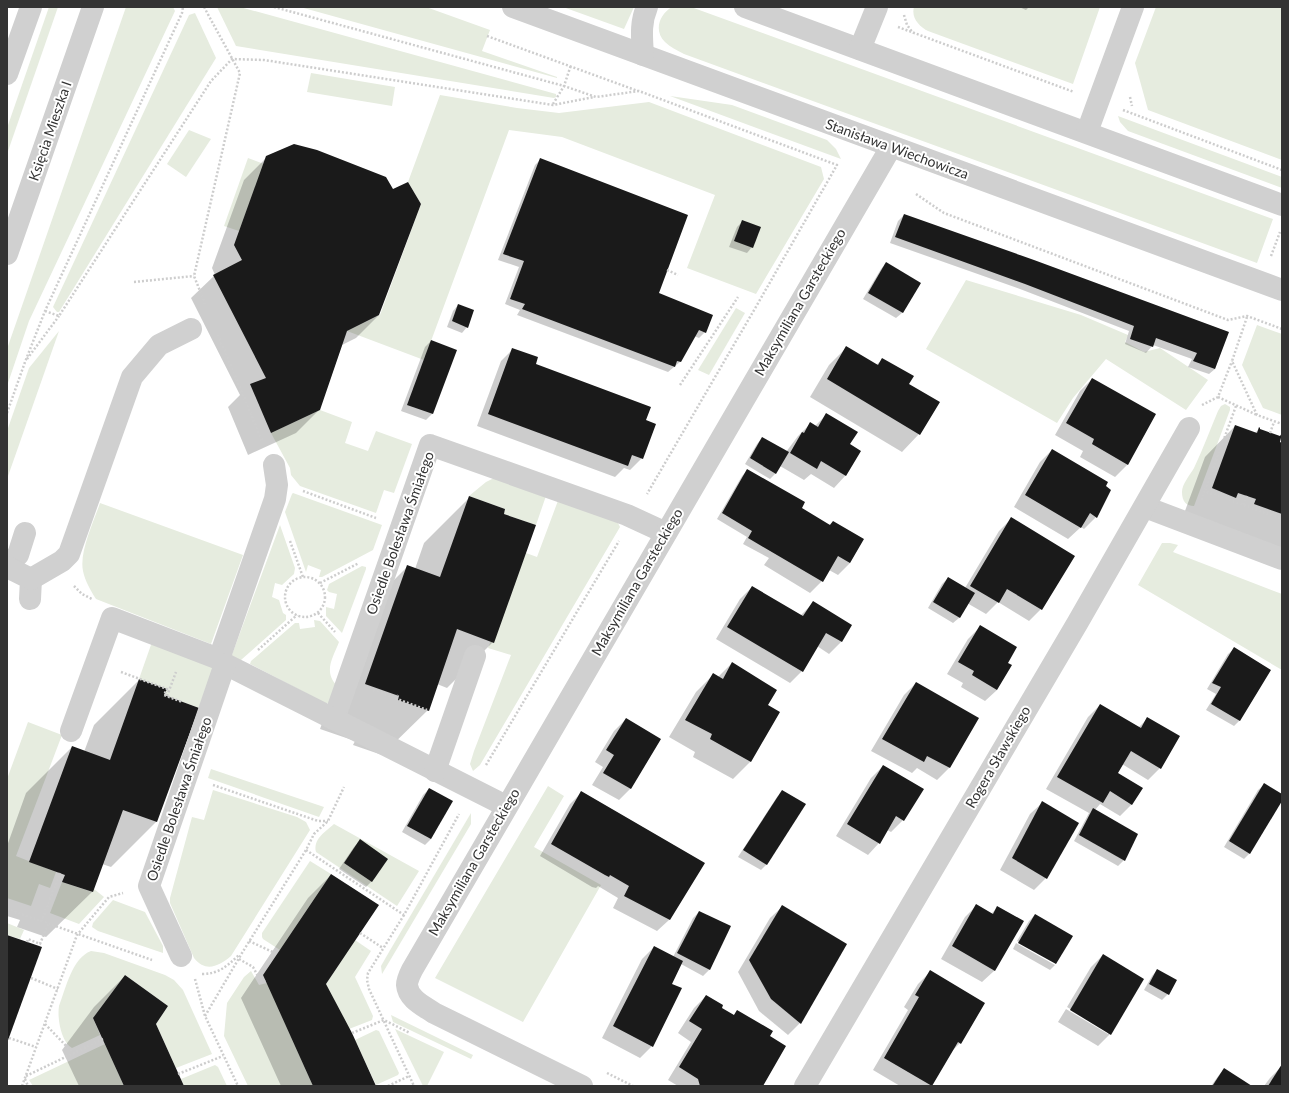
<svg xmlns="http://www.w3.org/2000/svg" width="1289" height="1093" viewBox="0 0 1289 1093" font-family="Lato,sans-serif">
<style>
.green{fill:#e6ecdf}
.shadow{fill:#0003}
.building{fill:#1a1a1a}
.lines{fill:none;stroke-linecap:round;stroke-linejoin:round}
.path{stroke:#cdcdcd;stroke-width:2.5;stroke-dasharray:2 2;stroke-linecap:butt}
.minor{stroke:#d0d0d0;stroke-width:22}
.labels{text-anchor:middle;stroke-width:4;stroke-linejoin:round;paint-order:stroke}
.street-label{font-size:14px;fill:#333;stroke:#fff}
</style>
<rect width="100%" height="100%" fill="#fff"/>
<g class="green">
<path d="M49,7H58L7,154V128Z"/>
<path d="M126,7H173L175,11L29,321L7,386V349Z"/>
<path d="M217,7H240L556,94V97L554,98L236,46Z"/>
<path d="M300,7H426L490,30L482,51L557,77V78Z"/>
<path d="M563,7H634L624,29Z"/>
<path d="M672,7H691L1273,219L1257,263L684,54C677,50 670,47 665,42C653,30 660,14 672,7Z"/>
<path d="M914,7H1100L1073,84L928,31C919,26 911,18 914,7Z"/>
<path d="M1156,7H1282V160L1148,110L1135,63Z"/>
<path d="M195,13L216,58L59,312H57L53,307L189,15Z"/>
<path d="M311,73L395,87L392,106L307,92Z"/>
<path d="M440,95L517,108L559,113L649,102L821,167L824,179L756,294L687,268L715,195L562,137L509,130L424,360L347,331L380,315L421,204L408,182Z"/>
<path d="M670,96L732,105L827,140L836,149L841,159Z"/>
<path d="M1118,116L1282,177V188L1128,131L1120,122Z"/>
<path d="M189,130L211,139L186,177L167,164Z"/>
<path d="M248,158L264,164L239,231L224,226Z"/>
<path d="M966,280L1081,315L1128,335L1125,342L1144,352L1160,348L1208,380L1186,410L1106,359L1073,398L1057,423L926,349Z"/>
<path d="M736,308L745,313L709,375L698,370Z"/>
<path d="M1257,325L1282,334V415L1263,408L1242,365Z"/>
<path d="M59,331L7,479V431L29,368Z"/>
<path d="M1225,404L1230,407V410L1194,506C1186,506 1182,501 1182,492C1182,484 1190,475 1194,468C1203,449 1210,430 1218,411L1221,406Z"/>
<path d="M320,410L352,422L345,443L368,451L376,431L412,444L394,493L384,490L376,513L300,486L291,475L290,468L271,433Z"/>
<path d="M498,476L547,493L536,525L504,514L505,509L469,496L486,482Z"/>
<path d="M293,493L382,525L373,550L322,577H319L321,570L308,565L306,572L285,512L292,494Z"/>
<path d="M559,498L618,523L620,527L480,765L473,771L470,764L474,751L511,655L488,648L526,553L537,557Z"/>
<path d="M100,503L243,555L211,644L96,599C91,591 85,581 83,571C79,552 94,521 100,503Z"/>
<path d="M280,525L295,568L294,574L282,585L275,583L272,597L279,600L283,613L286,615V620L241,660L236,661L230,660Z"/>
<path d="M1162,543H1170L1178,545L1173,552L1282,594V670L1138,585Z"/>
<path d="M362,566L366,567V569L342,633L326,616V607L334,609L337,594L329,592L327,590L329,584Z"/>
<path d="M314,620L320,621L339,642C333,658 323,671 337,686L330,703H325L250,664L251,661L295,623H299L300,629L315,627Z"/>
<path d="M152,642L214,665L199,708L164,695L166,689L139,679Z"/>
<path d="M28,722L62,735L16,856L56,872L50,888L39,884L31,906L7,898V779Z"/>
<path d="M211,769L324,807L319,817L208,778Z"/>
<path d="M548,786L564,796L534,847L601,885L523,1022L435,978Z"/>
<path d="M213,790L297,817L306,822L310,830L231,956C219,966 206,973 194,958L170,903V898L192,817L204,820Z"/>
<path d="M471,813V824L382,974L381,966L389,952Z"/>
<path d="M334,824L419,871L397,906L316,852C313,839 325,832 334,824Z"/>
<path d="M310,861L331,874L280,950L263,939L262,937V933Z"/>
<path d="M62,882L92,892L94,889L104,897L79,924L50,913Z"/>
<path d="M113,900L145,912L163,946V953L98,931L92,927L93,923Z"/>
<path d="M7,923L24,930L20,939L7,935Z"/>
<path d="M355,940L371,951L355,977L373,1016L372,1020L349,1029L326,984Z"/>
<path d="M91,951L104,953L165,975L174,980L183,990L212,1054L176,1068L156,1024L168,1006L125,975L93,1018L100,1035L72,1048C61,1042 57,1018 59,1006C66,988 72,958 91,951Z"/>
<path d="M251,971L259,985L267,983L313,1086H248L224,1036L227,1003L244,977Z"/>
<path d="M391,1015L473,1055L471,1059L393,1022Z"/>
<path d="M395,1029L444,1052L427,1086H423Z"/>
<path d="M376,1030L379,1031L399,1073L398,1075L376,1085L355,1040Z"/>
<path d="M105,1044L124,1086H33L29,1080Z"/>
<path d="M215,1065L218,1067L227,1086H184L181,1079Z"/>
</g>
<g class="shadow">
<path d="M1019,7H1029L1026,10Z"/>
<path d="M267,157L379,315L356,338L342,345L319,410L296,433L248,455L228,407L240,395L191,298L215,275L212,268L244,180Z"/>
<path d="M540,160L657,294L705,332L699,338L694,336L680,362L668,372L517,315L520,310L505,304L519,267L498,260L535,165Z"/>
<path d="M904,215L1228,332L1215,369L1209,374L1188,367L1192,359L1153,345L1146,353L1125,344L1129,331L1020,289L890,243L898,221Z"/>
<path d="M743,221L752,247L747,253L729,247L737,227Z"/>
<path d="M886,263L919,283L902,313L896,318L863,299L881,269Z"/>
<path d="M458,305L467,327L462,333L447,327L453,311Z"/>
<path d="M431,341L456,351L432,414L426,420L401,411L425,347Z"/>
<path d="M846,348L876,365L883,359L919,434L902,452L810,397L829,365Z"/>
<path d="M513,349L534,365L645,420L642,458L630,470L624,468L615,477L477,426L501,361Z"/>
<path d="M1092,379L1155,414L1127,465L1115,477L1080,457L1083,451L1055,435L1080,391Z"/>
<path d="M826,415L849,444L845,476L834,488L811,474L804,480L780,466L775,474L770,479L745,464L757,444L762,438L786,452L798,436L810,424L815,426Z"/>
<path d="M1235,426L1254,434L1258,430L1281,438L1279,443L1282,444V551L1182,519L1205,457Z"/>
<path d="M1052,450L1096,517L1084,529L1081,527L1068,539L1014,507L1040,462Z"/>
<path d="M748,470L798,512L829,525L833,522L863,539L850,563L838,575L829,570L822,581L810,593L764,565L769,558L743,544L747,537L717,519L742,476Z"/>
<path d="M469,498L493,642L447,688L437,684L428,710L382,755L353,745L355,741L320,729L362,612L407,567L415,569L424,543Z"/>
<path d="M1011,519L1041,609L1029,621L998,602L986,614L967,603L959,618L953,623L928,608L942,584L948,578L965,588L999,531Z"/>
<path d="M752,587L800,616L813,603L851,625L841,642L829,654L817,646L802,671L790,683L716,639L740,599Z"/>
<path d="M980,627L997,690L985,701L961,687L963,683L947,674L968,639Z"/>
<path d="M1234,649L1240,720L1234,726L1206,710L1216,694L1207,689L1228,654Z"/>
<path d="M732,663L767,706L779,713L750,762L733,779L693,757L695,752L669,737L696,692L713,675L718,677Z"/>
<path d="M139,680L163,696L198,708L156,822L111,867L102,864L92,892L46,937L17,927L20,920L7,916V846L26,793L72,747L84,752L94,725Z"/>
<path d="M916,683L977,719L949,768L937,780L917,768L912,773L871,751L904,695Z"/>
<path d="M1100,705L1138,728L1147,719L1160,768L1148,780L1122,764L1117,773L1132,804L1120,816L1100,804L1095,810L1124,860L1118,866L1074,841L1089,813L1046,789L1088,717Z"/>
<path d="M626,719L631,788L619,800L592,785L603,767L595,762L614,731Z"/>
<path d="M883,766L903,820L891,832L887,830L879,843L868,855L836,836L871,778Z"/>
<path d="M1264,785L1282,796V799L1249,854L1244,859L1224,847L1258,790Z"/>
<path d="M429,789L451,802L431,839L425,845L402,832L423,795Z"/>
<path d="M783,791L805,804L766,865L761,870L738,857L777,797Z"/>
<path d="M582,792L704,863L669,920L657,931L613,908L618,898L598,886L596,888L592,887L540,856L570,804Z"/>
<path d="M1042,803L1077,823L1046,878L1034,890L1000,870L1030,814Z"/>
<path d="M360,841L372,881L366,887L339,869L354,847Z"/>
<path d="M331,875L325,984L375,1086H281L241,998L308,898Z"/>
<path d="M977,905L991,914L998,907L1023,921L994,971L982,982L941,959L965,917Z"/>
<path d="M782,907L846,944L800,1023L788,1035L759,1011L738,972L770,918Z"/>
<path d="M699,912L730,926L709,970L703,976L681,964L671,984L652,1046L640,1058L602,1038L642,959L654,947L673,957L693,918Z"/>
<path d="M1035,915L1072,936L1055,964V963L1017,941L1029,921Z"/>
<path d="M1016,943L1055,965L1050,970L1013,949Z"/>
<path d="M1103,955L1110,1034L1098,1046L1058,1022L1066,1009L1108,1034V1032L1067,1007L1091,967Z"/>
<path d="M1157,970L1168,994L1162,1000L1144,990L1152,976Z"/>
<path d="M930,972L960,1043L949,1054L930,1086H900L873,1070L908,1010L904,1007L918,984Z"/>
<path d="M125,976L155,1023L183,1086H79L62,1050L94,1007Z"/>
<path d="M706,996L720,1009L733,1016L737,1011L769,1037L762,1086H678L668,1080L691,1042L678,1033L694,1008Z"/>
<path d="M1282,1066V1086H1264L1270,1078Z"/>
<path d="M1224,1069L1250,1086H1211L1219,1075Z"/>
</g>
<g class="building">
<path d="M294,144L317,150L386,177L393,189L408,182L421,204L379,315L347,331L320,410L271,433L250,384L266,378L213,275L242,260L234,245L266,156Z"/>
<path d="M540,158L688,215L659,293L713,315L706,333L699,330L681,362L677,361L675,367L522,309L525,304L510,299L524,261L503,254Z"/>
<path d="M904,214L1034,260L1229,332L1215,369L1193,361L1197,353L1156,338L1153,347L1130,339L1134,326L1025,284L895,237Z"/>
<path d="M742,220L761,227L753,248L734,241Z"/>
<path d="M886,262L921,283L903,313L868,293Z"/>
<path d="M458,304L474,310L468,328L452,321Z"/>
<path d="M431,340L457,350L433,414L407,405Z"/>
<path d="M846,346L878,365L882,358L914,376L909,384L940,402L920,435L827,379Z"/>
<path d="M512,348L538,357L536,364L651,407L646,420L656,424L643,459L632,455L628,466L488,414Z"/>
<path d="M1092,378L1156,414L1128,465L1092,444L1094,439L1066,423Z"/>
<path d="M826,413L858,432L850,444L861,451L846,476L821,461L817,469L790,453L802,432L804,433L810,422L818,427Z"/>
<path d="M1235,425L1257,433L1259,427L1260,428V429L1280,436L1282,433L1280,442L1282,443V514L1254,504L1256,499L1238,493L1236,498L1212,488Z"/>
<path d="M762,437L789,452L776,474L750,458Z"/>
<path d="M1052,449L1108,482L1106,486L1111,490L1097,518L1090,513L1081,528L1025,495Z"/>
<path d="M747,469L805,502L802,508L830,525L833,521L864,539L850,563L838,556L823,582L748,538L752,531L722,513Z"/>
<path d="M469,496L505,509L504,514L536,525L494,643L457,629L429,711L398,700L399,696L365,684L407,565L440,577Z"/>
<path d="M1011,517L1075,556L1042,610L1007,589L999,603L970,586Z"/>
<path d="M948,577L975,593L960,618L933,602Z"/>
<path d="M752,586L803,616L813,601L852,625L842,642L826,633L803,672L727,627Z"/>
<path d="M980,625L1017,647L1008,663L1012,665L997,690L972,675L974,671L958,662Z"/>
<path d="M1234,647L1271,670L1240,721L1211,704L1221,687L1212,683Z"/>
<path d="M732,662L777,690L768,705L780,712L751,762L710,739L712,734L685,720L713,673L723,679Z"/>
<path d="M139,679L167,689L164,695L199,708L157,822L123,810L93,892L62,882L65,875L29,862L72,746L110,760Z"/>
<path d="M916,682L979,718L950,768L927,756L924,762L882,739Z"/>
<path d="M1100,704L1141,728L1147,717L1180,736L1161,769L1131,751L1118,773L1143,788L1132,805L1110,791L1103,803L1057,777Z"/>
<path d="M626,718L661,739L631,789L603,773L614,755L606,750Z"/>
<path d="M883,765L924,789L904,821L896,816L880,844L847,824Z"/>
<path d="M1264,783L1282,794V801L1250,854L1229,841Z"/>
<path d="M429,788L453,801L431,839L407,826Z"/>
<path d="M782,790L806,804L767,865L743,850Z"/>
<path d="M581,791L705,863L670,920L624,896L629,886L610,875L609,877L605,875L551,844Z"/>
<path d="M1042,801L1079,823L1047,879L1012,858Z"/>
<path d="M1093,808L1138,834L1125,861L1079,835Z"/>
<path d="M360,839L388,859L372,882L344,863Z"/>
<path d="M331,874L379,905L326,984L352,1033L376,1086H313L263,975Z"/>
<path d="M976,904L993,914L997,906L1024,921L995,971L952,946Z"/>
<path d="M782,905L847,944L801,1024L771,999L749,960Z"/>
<path d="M699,911L731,926L710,970L677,953Z"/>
<path d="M1035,914L1073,936L1056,964L1018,943Z"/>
<path d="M7,935L42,947L7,1043Z"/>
<path d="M654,946L683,961L672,984L682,988L653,1047L613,1026Z"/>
<path d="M1103,954L1144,979L1111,1035L1070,1010Z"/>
<path d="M1157,969L1177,980L1169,995L1149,984Z"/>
<path d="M930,970L985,1003L961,1044L958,1042L932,1086L884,1058L919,997L915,995Z"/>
<path d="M125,975L168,1006L156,1024L184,1086H124L93,1018Z"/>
<path d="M706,995L723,1005L722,1008L734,1015L737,1010L773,1031L770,1036L786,1046L763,1086H700L698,1079L679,1067L702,1029L689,1021Z"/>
<path d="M1282,1064V1086H1268Z"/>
<path d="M1224,1068L1252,1086H1215L1213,1085Z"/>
</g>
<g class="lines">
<g class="path">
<path d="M204,7L240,73L194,276L206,306"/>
<path d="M274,7L564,86L596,97L639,91L837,165L757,305L647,494"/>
<path d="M904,15L907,25L913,33"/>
<path d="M898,27L1074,92"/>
<path d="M487,36L638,91"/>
<path d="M1130,97L1132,106"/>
<path d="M553,104L564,86L571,65"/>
<path d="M1123,110L1282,170"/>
<path d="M916,194L944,213L1228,320L1247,316L1282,329"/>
<path d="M1271,256L1280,232"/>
<path d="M667,270L678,275"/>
<path d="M134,282L194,276"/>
<path d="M45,311L59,316L211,81L232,59L264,60L553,105L594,97"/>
<path d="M1247,317L1232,361L1257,415L1282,424"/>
<path d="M218,335L262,441"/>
<path d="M27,359L59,316"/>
<path d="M680,385L738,297"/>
<path d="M1218,397L1257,415"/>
<path d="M1202,405L1218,397L1232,361"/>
<path d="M1236,406L1205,491L1282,519"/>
<path d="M7,413L25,362L45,311L182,13L183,7"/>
<path d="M1270,433L1274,422"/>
<path d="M303,491L376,518"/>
<path d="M1202,500L1205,491"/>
<path d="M1244,505L1247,496"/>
<path d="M290,541L303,577"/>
<circle cx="305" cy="597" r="20"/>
<path d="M320,583L359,563"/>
<path d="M74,586L82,594L92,599"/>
<path d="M318,613L335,632"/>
<path d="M258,650L297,615"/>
<path d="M121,672L167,689L164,695L182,702"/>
<path d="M373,690L427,710"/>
<path d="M167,696L176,672"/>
<path d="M396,699L398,695"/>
<path d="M486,765L619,541"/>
<path d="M213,785L318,821H328"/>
<path d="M306,850L404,915L459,814"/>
<path d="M7,909L152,960"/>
<path d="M404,915L368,973L367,980L369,989L414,1086"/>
<path d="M41,922L60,873"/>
<path d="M360,933L383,948"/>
<path d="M249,941L277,954"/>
<path d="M27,942L28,939L40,944L48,924"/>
<path d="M239,959L253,967L261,982L265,980"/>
<path d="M202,974C219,974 227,966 239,955"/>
<path d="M31,978L58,989"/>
<path d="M195,979L205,1016L238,1086"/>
<path d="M205,1016L242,953L306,850L314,834L328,821L344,787"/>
<path d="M45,1024L73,1053"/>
<path d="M352,1033L384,1020L410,1033"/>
<path d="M9,1038L36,1047"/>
<path d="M607,1073L633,1086"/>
<path d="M178,1074L223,1056"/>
<path d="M26,1076L103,1039"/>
<path d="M25,1079L28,1086"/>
<path d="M22,1086L77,935L109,897L123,893"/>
<path d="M388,1086L409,1076"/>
</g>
<g class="minor">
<path d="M513,7L1282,290"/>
<path d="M745,7L1282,205"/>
<path d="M860,49L877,7"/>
<path d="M643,55C642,38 640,23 647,7"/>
<path d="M7,74L31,7"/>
<path d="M1087,132L1133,7"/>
<path d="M7,254L93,7"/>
<path d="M1145,507L1282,559"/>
<path d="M7,564L18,555L25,533"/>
<path d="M7,567L31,579L30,599"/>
<path d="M31,579L62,561L69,554L132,377L159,345L191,329"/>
<path d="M219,659L275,499L277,485L274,465"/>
<path d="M334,719L430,445L627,515L666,533"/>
<path d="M71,731L112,618L219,659L225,664L506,806"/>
<path d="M435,771L475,656"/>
<path d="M181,956L149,886L225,664"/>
<path d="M582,1086L434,1013C424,1006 408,999 407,985C407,980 410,974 412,970L891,147"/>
<path d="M805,1086L1078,622L1189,428"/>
</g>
</g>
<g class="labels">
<g class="street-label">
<text transform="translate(50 131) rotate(-71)" y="5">Księcia Mieszka I</text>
<text transform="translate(897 149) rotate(20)" y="5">Stanisława Wiechowicza</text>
<text transform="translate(800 302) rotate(-60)" y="5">Maksymiliana Garsteckiego</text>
<text transform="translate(400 533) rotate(-70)" y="5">Osiedle Bolesława Śmiałego</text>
<text transform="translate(637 582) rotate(-60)" y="5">Maksymiliana Garsteckiego</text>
<text transform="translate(998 757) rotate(-60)" y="5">Rogera Sławskiego</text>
<text transform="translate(179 799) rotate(-71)" y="5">Osiedle Bolesława Śmiałego</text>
<text transform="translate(474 862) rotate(-60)" y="5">Maksymiliana Garsteckiego</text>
</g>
</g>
<rect width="1289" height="1093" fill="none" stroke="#333333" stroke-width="16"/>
</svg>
